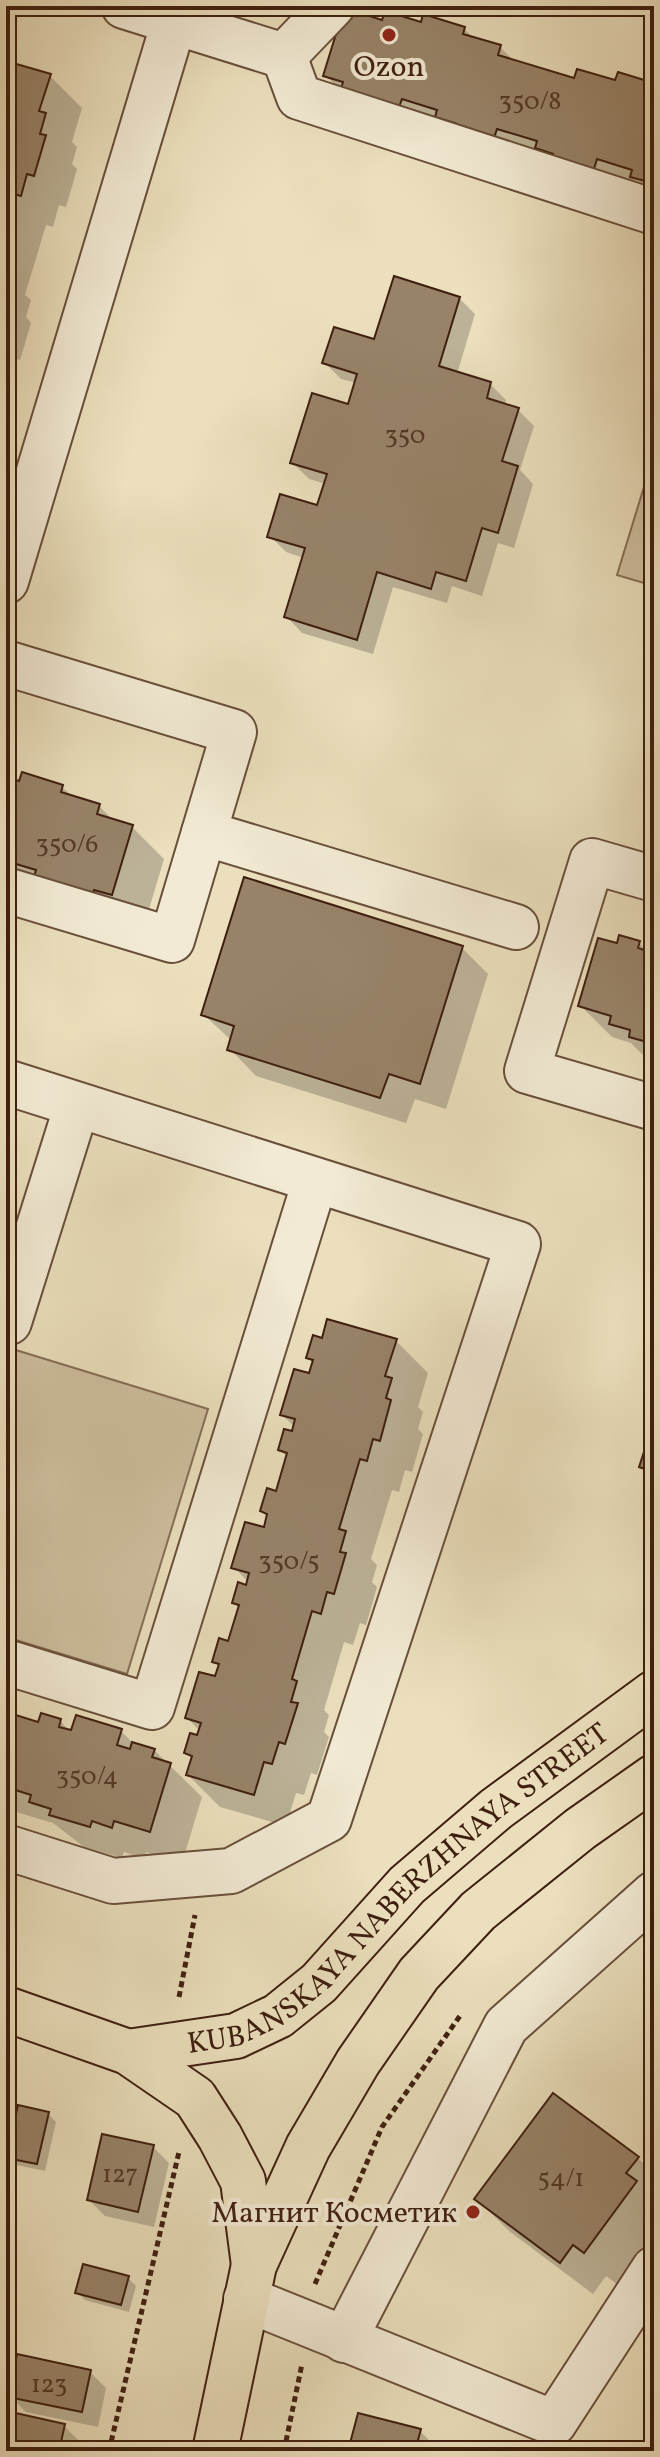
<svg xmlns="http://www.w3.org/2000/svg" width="660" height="2457" viewBox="0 0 660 2457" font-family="Vollkorn,serif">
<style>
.green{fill:#cebe9f;stroke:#866e57;stroke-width:2}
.shadow{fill:#0003}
.building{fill:#988369;stroke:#3e1f0f;stroke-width:2}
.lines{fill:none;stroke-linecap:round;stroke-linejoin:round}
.minor-casing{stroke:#694f3a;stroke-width:48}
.major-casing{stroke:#3e1f0f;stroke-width:48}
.path{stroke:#3e1f0f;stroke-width:5;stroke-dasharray:6 4;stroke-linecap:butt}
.minor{stroke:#f2ead4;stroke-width:44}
.major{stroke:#ebdfbd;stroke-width:44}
.poi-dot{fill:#8f2418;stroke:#f2ead4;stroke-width:3}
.labels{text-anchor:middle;stroke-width:8;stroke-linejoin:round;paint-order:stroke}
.number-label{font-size:26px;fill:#543826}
.poi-label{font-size:30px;fill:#3e1f0f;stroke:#f2ead4}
.street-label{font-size:30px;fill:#3e1f0f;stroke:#f2ead4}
</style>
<rect width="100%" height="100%" fill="#ebdfbd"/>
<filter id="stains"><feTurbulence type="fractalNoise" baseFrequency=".0025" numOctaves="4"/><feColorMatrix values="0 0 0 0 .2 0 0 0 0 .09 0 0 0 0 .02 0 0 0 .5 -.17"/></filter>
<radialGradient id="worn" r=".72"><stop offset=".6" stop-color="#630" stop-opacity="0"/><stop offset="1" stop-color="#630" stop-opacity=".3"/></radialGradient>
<g class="green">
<path d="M654,454V586L617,575Z"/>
<path d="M6,1347L208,1409L127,1674L6,1637Z"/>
</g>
<g class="shadow">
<path d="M384,22L464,28L475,40L500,47L515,62L576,81L654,85V198L358,108L326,76Z"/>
<path d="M6,63L50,76L82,108L72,142L77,147L72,164L77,169L66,207L59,205L53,227L46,225L25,295L31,300L26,317L31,323L20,360L14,358L7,380Z"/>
<path d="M459,298L475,314L457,374L490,384L506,400L505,406L518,410L534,426L520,470L533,484L514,548L498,543L482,596L452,586L447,603L393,587L373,654L302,633L286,616L304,558L286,552L270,536L318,508L326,484L309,479L293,463L349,407L357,383L341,379L325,363L376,341Z"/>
<path d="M6,779L20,783L62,787L73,797L99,806L114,821L132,827L164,859L144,926L6,898Z"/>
<path d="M639,943L651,955L654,943V1059L644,1056L631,1043L612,1037L580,1005L618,945Z"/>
<path d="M462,948L488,974L446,1109L415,1099L406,1123L256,1076L230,1049L232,1041L204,1015Z"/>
<path d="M323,1340L396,1341L428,1373L418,1407L423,1412L418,1429L423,1434L412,1472L405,1470L399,1492L392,1490L371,1559L377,1565L372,1582L377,1587L366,1625L360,1623L353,1645L344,1642L324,1710L329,1715L324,1732L329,1737L317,1775L311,1773L304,1795L296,1793L286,1826L220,1807L188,1775L193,1760L186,1753L200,1731L187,1718L217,1679L220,1667L214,1661L229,1644L240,1609L234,1603L248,1582L234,1567L265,1529L268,1517L263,1511L277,1493L288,1457L280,1450L293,1434L295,1427L282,1415L310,1375L314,1364L308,1358Z"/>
<path d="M6,1708L15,1717L39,1725L60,1721L72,1733L121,1731L134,1744L154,1750L202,1797L182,1863L146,1852L144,1859L124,1852L122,1858L84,1847L53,1823L6,1809Z"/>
<path d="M48,2114L56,2122L45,2171L16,2165L8,2157Z"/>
<path d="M153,2147L169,2163L154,2227L105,2216L89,2200Z"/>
<path d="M638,2158L654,2174V2233L617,2284L606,2276L593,2294L509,2231L477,2199Z"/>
<path d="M128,2278L136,2286L129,2312L85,2300L77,2292Z"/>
<path d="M90,2372L106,2388L98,2427L26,2412L10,2396Z"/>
<path d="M12,2414L64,2426L80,2442L78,2451H13L6,2444Z"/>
<path d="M420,2431L428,2439L425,2451H350Z"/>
</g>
<g class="building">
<path d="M344,8L382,20L385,11L421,22L423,14L465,27L463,34L501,45L498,55L574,78L577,69L615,80L618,72L654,83V193L646,191L649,182L630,177L632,170L597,159L594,169L572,162L570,167L551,161L553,154L535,148L537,141L497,129L494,138L451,131L455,123L435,117L437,110L402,99L399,107L341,89L343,82L323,76Z"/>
<path d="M6,61L51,74L39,111L46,113L40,134L46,135L34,176L27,174L21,196L14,194L6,220Z"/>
<path d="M394,276L460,297L439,366L491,382L487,398L519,408L502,461L518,466L498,533L482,528L466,581L436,572L431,589L377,572L357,640L284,617L305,548L267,537L280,494L317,505L327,474L290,463L312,393L348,404L357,374L322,363L334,327L374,339Z"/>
<path d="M22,772L63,785L61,792L100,804L97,814L133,825L112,895L94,890L92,898L34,877L36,870L6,861V777L19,781Z"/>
<path d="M244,877L463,946L420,1084L389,1074L380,1098L227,1050L234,1026L201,1015Z"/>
<path d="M619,935L640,941L638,948L649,952L654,937V1044L629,1037L630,1030L609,1024L611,1016L578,1006L598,938L617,943Z"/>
<path d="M327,1319L397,1339L385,1376L392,1378L386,1398L391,1400L380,1441L373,1439L367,1461L360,1459L339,1529L346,1531L340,1552L346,1553L334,1594L327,1592L321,1614L312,1611L292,1679L297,1681L291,1702L298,1703L285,1744L279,1742L272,1764L264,1762L254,1795L186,1775L192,1756L184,1753L190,1733L197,1735L201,1723L185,1718L199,1672L215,1676L219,1664L212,1662L219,1638L228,1641L239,1605L232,1603L238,1582L246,1585L249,1573L231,1568L245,1522L264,1527L267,1514L260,1511L267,1488L276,1491L287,1453L278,1450L284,1429L292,1431L295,1419L280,1415L294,1369L309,1373L313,1360L306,1358L313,1335L322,1338Z"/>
<path d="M654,1421V1472L639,1467Z"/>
<path d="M6,1712L38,1722L41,1713L61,1719L59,1727L71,1730L76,1715L122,1729L117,1745L130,1749L132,1742L155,1749L152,1757L171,1763L150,1832L114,1821L112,1828L92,1821L90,1827L49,1815L51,1809L29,1802L31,1795L6,1787Z"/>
<path d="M654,1969V1990L644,1978Z"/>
<path d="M553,2093L639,2157L626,2173L637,2181L584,2253L573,2245L560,2263L474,2199Z"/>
<path d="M18,2105L49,2112L37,2164L6,2158Z"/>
<path d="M102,2134L154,2145L138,2212L87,2200Z"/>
<path d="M83,2264L129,2276L121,2305L75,2293Z"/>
<path d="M17,2354L91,2370L82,2412L8,2397Z"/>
<path d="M11,2412L65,2424L59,2451H34L6,2445Z"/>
<path d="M358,2413L421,2429L415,2451H348Z"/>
</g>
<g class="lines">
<defs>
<g id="minor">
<path d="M124,6L284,56L332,6"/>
<path d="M284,56L299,97L654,212"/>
<path d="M6,581L174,22"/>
<path d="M6,663L234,732L172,940L6,890"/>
<path d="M204,833L516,927"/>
<path d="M654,879L592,861L527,1071L654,1108"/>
<path d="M6,1082L518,1244L329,1819L231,1871L113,1881L6,1847"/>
<path d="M6,1321L9,1322L77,1105"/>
<path d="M6,1662L152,1707L315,1181"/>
<path d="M246,2299L554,2423L654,2269"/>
<path d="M344,2340L506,2026L654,1894"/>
</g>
<g id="major">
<path d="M6,2009L128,2052L195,2098L220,2137L243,2181L254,2265"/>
<path id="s1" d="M128,2052L236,2036L278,2016L319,1983L407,1885L496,1809L654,1693"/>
<path d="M215,2451L254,2265L308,2147L358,2062L419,1974L478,1911L580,1829L654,1777"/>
</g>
</defs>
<use href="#minor" class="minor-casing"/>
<use href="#major" class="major-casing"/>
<g class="path">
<path d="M179,1997L195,1915"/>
<path d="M315,2284L382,2127L462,2013"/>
<path d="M109,2451L179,2152"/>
<path d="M284,2451L302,2364"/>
</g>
<use href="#minor" class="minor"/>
<use href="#major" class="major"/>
</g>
<g class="poi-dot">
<circle cx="389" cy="35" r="8"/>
<circle cx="473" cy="2212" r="8"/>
</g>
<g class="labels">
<g class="number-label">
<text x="530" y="109">350/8</text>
<text x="405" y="443">350</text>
<text x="67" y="852">350/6</text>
<text x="289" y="1569">350/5</text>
<text x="87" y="1784">350/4</text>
<text x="120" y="2182">127</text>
<text x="561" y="2186">54/1</text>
<text x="49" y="2392">123</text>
</g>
<g class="poi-label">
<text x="389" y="76">Ozon</text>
<text x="457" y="2222" text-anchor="end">Магнит Косметик</text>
</g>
<g class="street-label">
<text dy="10" stroke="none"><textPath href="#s1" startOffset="326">KUBANSKAYA NABERZHNAYA STREET</textPath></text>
</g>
</g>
<rect width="660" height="2457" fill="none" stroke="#ebdfbd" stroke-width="32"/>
<rect x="8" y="8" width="644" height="2441" fill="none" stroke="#3e1f0f" stroke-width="4"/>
<rect x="16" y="16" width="628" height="2425" fill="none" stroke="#3e1f0f" stroke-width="2"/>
<rect width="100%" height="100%" filter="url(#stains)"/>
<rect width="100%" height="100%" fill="url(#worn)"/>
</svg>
